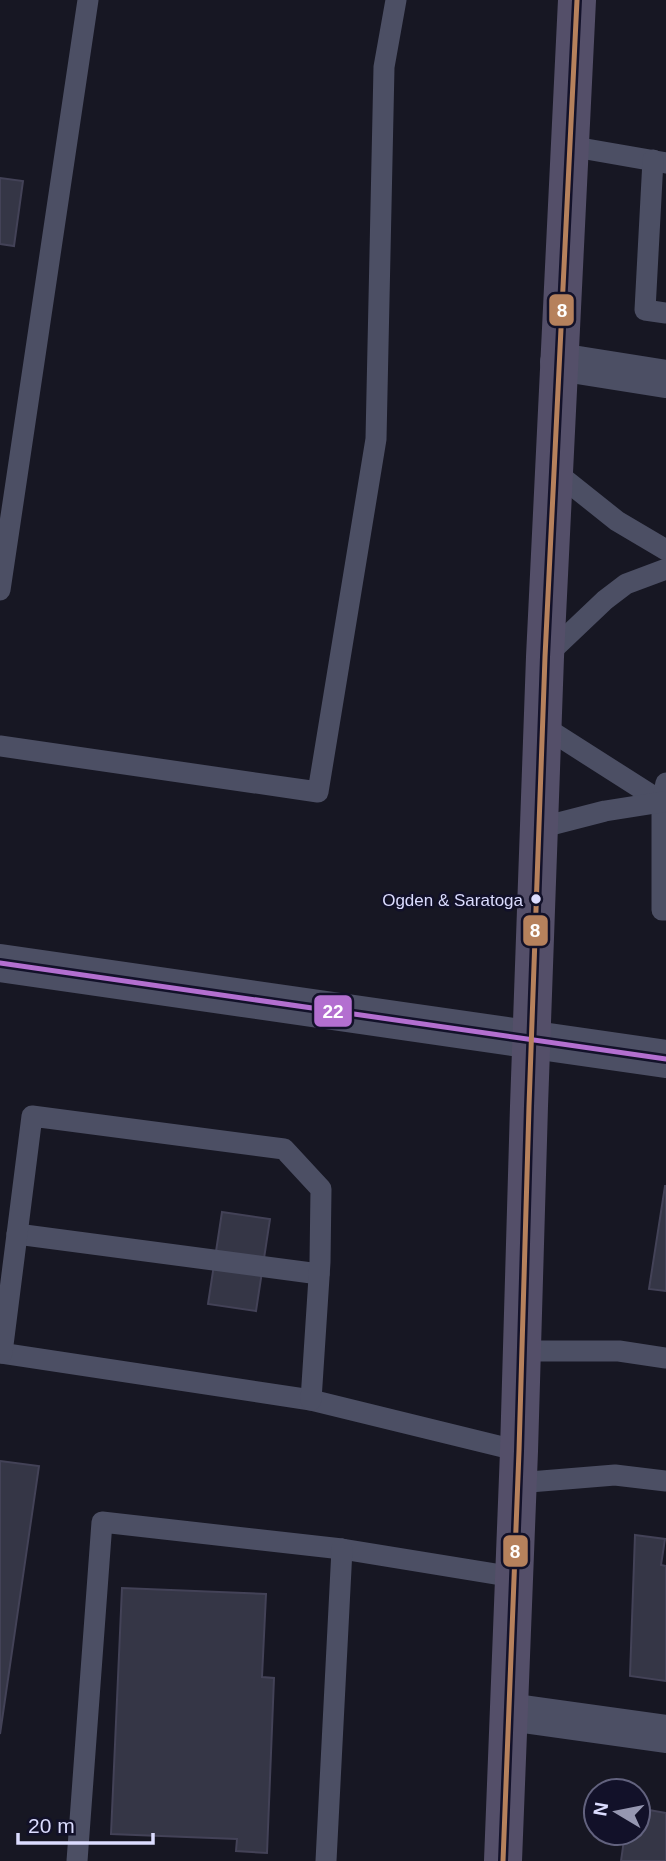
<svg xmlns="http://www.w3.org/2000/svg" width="666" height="1861" viewBox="0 0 666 1861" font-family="Arial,sans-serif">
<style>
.building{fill:#353646;stroke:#434257;stroke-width:2}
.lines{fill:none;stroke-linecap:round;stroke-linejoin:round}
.service{stroke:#4c4f64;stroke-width:21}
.minor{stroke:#4c4f64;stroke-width:38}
.primary{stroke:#544f69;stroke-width:38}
.bus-1-casing{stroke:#121129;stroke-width:10}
.bus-2-casing{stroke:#121129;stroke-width:10}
.bus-1{stroke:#b36fd0;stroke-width:5}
.bus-2{stroke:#b6815c;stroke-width:5}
.bus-dot{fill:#dbdcfe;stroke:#121129;stroke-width:2.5}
.labels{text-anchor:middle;stroke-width:5;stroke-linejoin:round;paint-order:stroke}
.bus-label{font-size:17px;fill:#dbdcfe;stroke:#121129;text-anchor:end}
.line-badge{stroke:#121129;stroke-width:2.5}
.badge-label{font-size:19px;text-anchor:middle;font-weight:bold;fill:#fff}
</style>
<rect width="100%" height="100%" fill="#171723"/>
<g class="building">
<path d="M0,178L23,181L14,246L0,244Z"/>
<path d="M665,1186H666V1291L649,1289Z"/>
<path d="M222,1212L270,1219L256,1311L208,1304Z"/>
<path d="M0,1461L39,1466L0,1734Z"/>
<path d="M635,1535L665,1539L661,1565L666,1566V1681L630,1676Z"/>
<path d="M122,1588L266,1594L262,1677L274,1678L267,1853L236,1851L237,1839L111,1834Z"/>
<path d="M638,1808L666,1813V1861H621L625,1833H638Z"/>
</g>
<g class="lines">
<g class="service">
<path d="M569,146L666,163"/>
<path d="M653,160L645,310L666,313"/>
<path d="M553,470L617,521L666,550"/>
<path d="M0,590L88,0"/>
<path d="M545,657L605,600L626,584L666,569"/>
<path d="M543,726L662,802"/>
<path d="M0,746L318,792L376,439L384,67L396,0"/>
<path d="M666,783L662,802V910H666"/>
<path d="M539,828L605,811L662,802"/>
<path d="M17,1234L319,1274"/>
<path d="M522,1351H619L666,1358"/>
<path d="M0,1353L311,1400L519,1451"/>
<path d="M2,1353L32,1116L284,1149L321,1189L320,1262L311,1400"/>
<path d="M517,1483L615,1475L666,1481"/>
<path d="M77,1861L102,1522L342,1549L514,1577"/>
<path d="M326,1861L342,1549"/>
</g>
<g class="minor">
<path d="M559,362L666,379"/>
<path d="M0,963L666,1059"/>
<path d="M509,1712L666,1734"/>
</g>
<path class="primary" d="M503,1861L519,1451L529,1106L545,657L577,0"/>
<defs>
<path id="bus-1" d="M0,963L666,1059"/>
<path id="bus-2" d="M503,1861L519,1451L529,1106L545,657L577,0"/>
</defs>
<use href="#bus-1" class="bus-1-casing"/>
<use href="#bus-2" class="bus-2-casing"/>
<use href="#bus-1" class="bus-1"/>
<use href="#bus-2" class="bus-2"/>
</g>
<circle class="bus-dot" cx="536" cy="899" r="6"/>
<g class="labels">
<g class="bus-label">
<text x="523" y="906">Ogden &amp; Saratoga</text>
</g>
</g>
<g class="line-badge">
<rect x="548" y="293" width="27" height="34" rx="7" fill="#b6815c"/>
<rect x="522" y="914" width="27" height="33" rx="7" fill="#b6815c"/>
<rect x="313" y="994" width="40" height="34" rx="7" fill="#b36fd0"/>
<rect x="502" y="1534" width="27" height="34" rx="7" fill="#b6815c"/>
</g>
<g class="badge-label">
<text x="562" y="317">8</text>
<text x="535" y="937">8</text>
<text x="333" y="1018">22</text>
<text x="515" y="1558">8</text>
</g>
<g transform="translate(617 1812) rotate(280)"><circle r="33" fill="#121129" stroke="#62627e" stroke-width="2"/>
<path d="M0-5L12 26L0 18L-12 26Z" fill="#9697b1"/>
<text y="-10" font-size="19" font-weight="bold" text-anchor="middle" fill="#dbdcfe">N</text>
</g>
<path d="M18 1833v10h135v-10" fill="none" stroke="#dbdcfe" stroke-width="3.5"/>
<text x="28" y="1833" font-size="21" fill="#dbdcfe" stroke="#121129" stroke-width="5" paint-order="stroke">20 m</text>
</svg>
